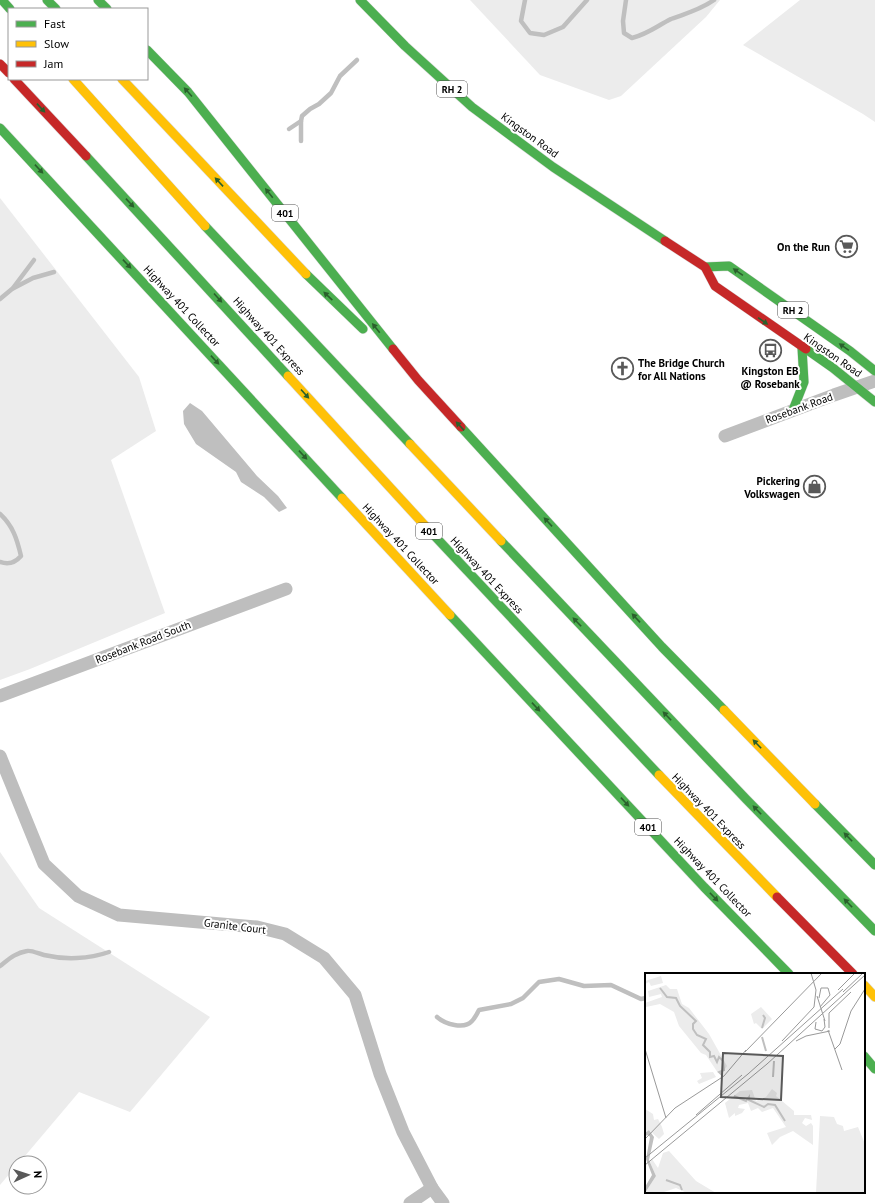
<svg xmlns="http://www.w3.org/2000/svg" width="875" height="1203" viewBox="0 0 875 1203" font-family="'PT Sans',sans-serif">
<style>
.green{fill:#ececec}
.water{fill:#bfbfbf}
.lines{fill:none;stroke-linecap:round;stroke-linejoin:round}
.stream{stroke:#bfbfbf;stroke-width:4.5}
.fast-casing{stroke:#dbdbdb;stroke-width:10}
.slow-casing{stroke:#dbdbdb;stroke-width:10}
.jam-casing{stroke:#dbdbdb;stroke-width:10}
.street{stroke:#bebebe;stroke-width:13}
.fast{stroke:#4caf50;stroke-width:9}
.slow{stroke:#ffc107;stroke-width:9}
.jam{stroke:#c62828;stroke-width:9}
.oneway{fill:#2a602c}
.labels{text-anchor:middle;stroke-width:4;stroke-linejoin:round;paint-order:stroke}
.shield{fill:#fff;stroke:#4c4c4c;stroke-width:1}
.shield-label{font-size:10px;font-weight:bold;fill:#000}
.street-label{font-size:11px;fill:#000;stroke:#fff}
.poi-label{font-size:11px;font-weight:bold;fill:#000;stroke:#fff;text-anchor:end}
.inset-river{fill:none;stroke:#bfbfbf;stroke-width:2}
.inset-road{fill:none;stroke:#999;stroke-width:1}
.view{fill:#595959;fill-opacity:0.15;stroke:#595959;stroke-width:2}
.inset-edge{fill:none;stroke:#000;stroke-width:2}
</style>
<rect width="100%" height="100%" fill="#fff"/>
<g class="green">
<path d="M470,0H720L706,17L621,96L609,100L540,75Z"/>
<path d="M800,0H875V122L863,114L743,45Z"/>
<path d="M0,198L139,377L156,431L111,460L165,613L30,669L0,680Z"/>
<path d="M0,852L39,908L210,1017L130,1112L79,1092L19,1163H16V1166L0,1185Z"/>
</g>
<path class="water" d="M190,403L202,411L257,476L278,496L287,508L279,512L264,497L241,482L236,472L196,444L184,424L183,411Z"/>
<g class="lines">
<g class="stream">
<path d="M525,0L521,21L530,33L544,35L563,27L587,0"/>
<path d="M626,0L623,21L624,33L632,38C648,34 657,26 671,19C687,13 700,10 714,0"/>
<path d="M289,129L301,121"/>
<path d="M301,141V121L302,116L310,109L319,104L331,93L340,76L357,60"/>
<path d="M13,288L34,260"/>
<path d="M0,299L12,289L33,278L54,272"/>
<path d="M0,514C13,526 17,539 21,556C15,563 9,565 0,562"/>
<path d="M0,966C9,959 15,953 27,951C32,950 39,954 44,955C65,960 89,959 109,952"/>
<path d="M437,1017C445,1024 464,1030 472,1021C475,1018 477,1014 479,1010L511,1004L523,998L539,982L559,979L584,986L611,985L641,999L646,998"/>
</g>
<defs>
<g id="fast">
<path d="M2,0L10,9"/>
<path d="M47,0L56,9"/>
<path d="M98,0L107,9"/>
<path d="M360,0L405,46L472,107L553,167L665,241"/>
<path d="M147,50L188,92L393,349"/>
<path d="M0,128L342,498"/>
<path d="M86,156L288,376"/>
<path d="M205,226L410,444"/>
<path d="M705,267L729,266L850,351L875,371"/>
<path d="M306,274L363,329"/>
<path d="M806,349L833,368L875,402"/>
<path d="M793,410L804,382L802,348"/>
<path d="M461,427L662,647L724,710"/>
<path d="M429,530L659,775"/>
<path d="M501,541L746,799L875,931"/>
<path d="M450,615L704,887L789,974"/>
<path d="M815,804L875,865"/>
<path d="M864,1056L875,1069"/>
</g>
<g id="slow">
<path d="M73,79L205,226"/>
<path d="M122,79L306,274"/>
<path d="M288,376L429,530"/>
<path d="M410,444L501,541"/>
<path d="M342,498L450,615"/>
<path d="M724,710L815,804"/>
<path d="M659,775L777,897"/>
<path d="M864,985L875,997"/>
</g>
<g id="jam">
<path d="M0,64L9,73"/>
<path d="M14,79L86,156"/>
<path d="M665,241L705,267L715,286L806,349"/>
<path d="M393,349L418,380L461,427"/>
<path d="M777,897L853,974"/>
</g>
</defs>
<use href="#fast" class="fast-casing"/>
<use href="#slow" class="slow-casing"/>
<use href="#jam" class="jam-casing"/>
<g class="street">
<path d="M725,436L834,395L875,381"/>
<path d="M0,696L286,589"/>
<path d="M0,756L44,864L78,896L119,915L257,927L285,934L324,958L355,995L380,1074L403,1132L432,1188L443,1203"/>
<path d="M410,1203L432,1188"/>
</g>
<use href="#fast" class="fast"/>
<use href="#slow" class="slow"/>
<use href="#jam" class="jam"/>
</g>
<defs><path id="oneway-solid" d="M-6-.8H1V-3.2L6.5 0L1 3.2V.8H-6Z"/></defs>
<g class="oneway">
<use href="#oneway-solid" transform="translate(188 92) rotate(-132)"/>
<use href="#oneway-solid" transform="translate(41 108) rotate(47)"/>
<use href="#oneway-solid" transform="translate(39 169) rotate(47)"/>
<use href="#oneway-solid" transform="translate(219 182) rotate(-133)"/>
<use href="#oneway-solid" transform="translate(269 193) rotate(-129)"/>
<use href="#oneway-solid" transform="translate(130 203) rotate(47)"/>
<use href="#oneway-solid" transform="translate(127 264) rotate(47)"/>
<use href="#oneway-solid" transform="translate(738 272) rotate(-145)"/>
<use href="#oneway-solid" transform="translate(328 296) rotate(-137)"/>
<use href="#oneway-solid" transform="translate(218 298) rotate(48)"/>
<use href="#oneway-solid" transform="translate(763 321) rotate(35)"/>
<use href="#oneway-solid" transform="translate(376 328) rotate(-129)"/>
<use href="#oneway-solid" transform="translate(844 347) rotate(-145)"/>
<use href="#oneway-solid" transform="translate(215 360) rotate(47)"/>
<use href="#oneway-solid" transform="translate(305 394) rotate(48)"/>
<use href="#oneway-solid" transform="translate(460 426) rotate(-133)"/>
<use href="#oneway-solid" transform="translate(303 455) rotate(47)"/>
<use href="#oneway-solid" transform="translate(548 522) rotate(-133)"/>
<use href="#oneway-solid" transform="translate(636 618) rotate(-133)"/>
<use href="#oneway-solid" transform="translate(577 622) rotate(-134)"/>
<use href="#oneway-solid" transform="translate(536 707) rotate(47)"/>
<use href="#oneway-solid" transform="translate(667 716) rotate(-134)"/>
<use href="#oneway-solid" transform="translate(757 744) rotate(-134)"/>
<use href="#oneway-solid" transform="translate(625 802) rotate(47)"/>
<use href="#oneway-solid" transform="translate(757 810) rotate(-134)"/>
<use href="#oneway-solid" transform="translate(848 837) rotate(-134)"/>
<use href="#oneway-solid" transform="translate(714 897) rotate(46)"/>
<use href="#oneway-solid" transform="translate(848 903) rotate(-134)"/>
</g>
<defs>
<symbol id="supermarket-ring" viewBox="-11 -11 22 22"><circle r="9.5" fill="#fff" stroke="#595959" stroke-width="1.5"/><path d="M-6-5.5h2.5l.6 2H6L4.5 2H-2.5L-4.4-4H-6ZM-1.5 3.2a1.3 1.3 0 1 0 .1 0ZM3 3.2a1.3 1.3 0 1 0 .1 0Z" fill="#595959"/></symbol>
<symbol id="bus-ring" viewBox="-11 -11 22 22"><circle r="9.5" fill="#fff" stroke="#595959" stroke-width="1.5"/><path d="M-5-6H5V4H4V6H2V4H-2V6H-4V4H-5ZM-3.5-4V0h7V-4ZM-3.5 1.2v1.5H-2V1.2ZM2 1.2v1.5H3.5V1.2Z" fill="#595959"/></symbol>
<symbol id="church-ring" viewBox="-11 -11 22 22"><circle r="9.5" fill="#fff" stroke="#595959" stroke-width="1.5"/><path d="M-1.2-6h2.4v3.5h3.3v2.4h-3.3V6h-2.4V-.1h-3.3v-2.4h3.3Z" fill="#595959"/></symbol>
<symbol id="shop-ring" viewBox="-11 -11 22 22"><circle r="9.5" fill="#fff" stroke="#595959" stroke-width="1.5"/><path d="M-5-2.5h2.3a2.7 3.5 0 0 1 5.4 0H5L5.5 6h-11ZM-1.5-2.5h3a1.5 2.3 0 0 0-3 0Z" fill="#595959"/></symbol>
</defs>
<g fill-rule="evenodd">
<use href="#supermarket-ring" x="834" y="234" width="25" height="25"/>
<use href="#bus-ring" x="758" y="338" width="25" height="25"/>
<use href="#church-ring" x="610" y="356" width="25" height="25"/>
<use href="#shop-ring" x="802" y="474" width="25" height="25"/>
</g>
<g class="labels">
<g class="shield">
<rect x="437" y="81" width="30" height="16" rx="3"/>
<rect x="272" y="205" width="26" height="16" rx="3"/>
<rect x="778" y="302" width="30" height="16" rx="3"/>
<rect x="416" y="523" width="26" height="16" rx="3"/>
<rect x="635" y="819" width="26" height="16" rx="3"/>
</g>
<g class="shield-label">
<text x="452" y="93">RH 2</text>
<text x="285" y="217">401</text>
<text x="793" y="314">RH 2</text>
<text x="429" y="535">401</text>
<text x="648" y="831">401</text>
</g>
<g class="street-label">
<text transform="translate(530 135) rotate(36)" y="4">Kingston Road</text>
<text transform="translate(182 306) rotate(47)" y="4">Highway 401 Collector</text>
<text transform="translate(269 336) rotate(48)" y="4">Highway 401 Express</text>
<text transform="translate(833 355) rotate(35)" y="4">Kingston Road</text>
<text transform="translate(799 408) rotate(-20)" y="4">Rosebank Road</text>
<text transform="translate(401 544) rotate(47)" y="4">Highway 401 Collector</text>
<text transform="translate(487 575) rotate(47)" y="4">Highway 401 Express</text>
<text transform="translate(143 642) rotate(-21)" y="4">Rosebank Road South</text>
<text transform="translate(709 811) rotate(46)" y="4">Highway 401 Express</text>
<text transform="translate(713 877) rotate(46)" y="4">Highway 401 Collector</text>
<text transform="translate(235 926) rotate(7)" y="4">Granite Court</text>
</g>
<g class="poi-label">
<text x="830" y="251">On the Run</text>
<text x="638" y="367" text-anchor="start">The Bridge Church<tspan x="638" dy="13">for All Nations</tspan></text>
<text x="770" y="375" text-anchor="middle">Kingston EB<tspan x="770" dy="13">@ Rosebank</tspan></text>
<text x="800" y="485">Pickering<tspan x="800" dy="13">Volkswagen</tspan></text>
</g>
</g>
<g transform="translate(645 973)">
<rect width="220" height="220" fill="#fff"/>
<path d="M16,3L18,10L6,13L4,9L0,11V8ZM21,12L25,16H32L37,31L44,35L64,61L82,93L77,100H73L61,82L56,80L34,53L29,39L15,31L1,34L0,30L17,24L16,21L4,24L3,18ZM116,34L127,46L117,56L111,50L109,51L106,41ZM68,99L71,104L54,111L52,108L57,105L55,100ZM127,116L132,120L131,123L149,138V142H166L167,147L160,145L157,150L161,153L166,150L168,153V172L148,158L135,164L127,172L122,160L141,154L128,135L117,139L113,135L106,138L103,130L94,132L93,135L100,136L97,140L90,143V140L84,145L80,130L95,118L107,117L111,128L121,124ZM0,136L8,141L9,147L13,146L17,154L19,161L14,166L4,157L0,160ZM175,143L189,144L192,151L198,153L199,158L213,154L220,171V220H171ZM24,178L51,208L71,220H42L31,215L16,220H0L11,203L5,189L7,186L13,195L18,180Z" fill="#ececec"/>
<path d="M4,157L9,164L4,187L11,203L0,220V214L7,202L1,186L5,164L3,162L0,163V160Z" fill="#bfbfbf"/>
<path class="inset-river" d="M15,15L22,24L31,25L35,33L51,48L48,51V56L52,62L61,66L58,72L65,79V84L69,83L72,89L74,84L78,88L79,97L74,99L77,102M117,55L120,45L118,42M117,64L121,78M128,104L129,88M89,123L101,128L104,124V127L119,134L123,131L130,132L140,148M21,207L35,212L37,217"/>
<path class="inset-road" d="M166,0L171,17M193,17L210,0M198,19L218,0M172,23L180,48M174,25L176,15H183L185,22L175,34M171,49L170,56L177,58L180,54L179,46M184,55V40L206,19M183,57L197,97M137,68L169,34L171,17M151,68L161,63L185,58M0,76L21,145M190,76L195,71L206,38L220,16M100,79L177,0M51,142L97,102M0,166L30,135L79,103L101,77M0,185L103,101L198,16M0,192L122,91L220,2"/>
<path class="view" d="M78,80L138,83L136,127L76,124Z"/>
<rect width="220" height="220" class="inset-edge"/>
</g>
<rect x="8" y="8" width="140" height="72" fill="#ffffff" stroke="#999999"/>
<rect x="16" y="21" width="20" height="6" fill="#4caf50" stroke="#999999"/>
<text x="44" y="28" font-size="12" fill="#000000">Fast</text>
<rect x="16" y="41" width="20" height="6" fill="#ffc107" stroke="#999999"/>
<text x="44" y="48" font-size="12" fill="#000000">Slow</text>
<rect x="16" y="61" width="20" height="6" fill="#c62828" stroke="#999999"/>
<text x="44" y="68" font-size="12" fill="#000000">Jam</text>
<g transform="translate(28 1175) rotate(87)"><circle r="19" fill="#ffffff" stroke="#999999"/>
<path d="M0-3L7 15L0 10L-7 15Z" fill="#595959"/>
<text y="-6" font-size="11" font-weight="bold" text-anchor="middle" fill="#000000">N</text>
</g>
</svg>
